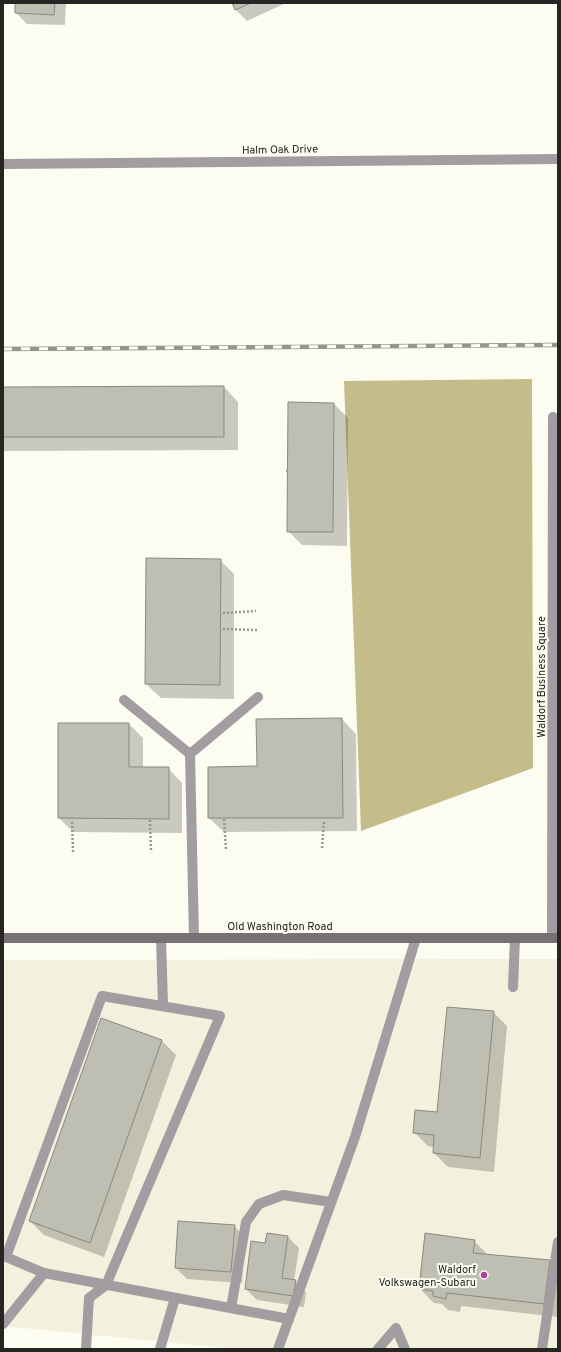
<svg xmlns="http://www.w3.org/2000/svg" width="561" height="1352" viewBox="0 0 561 1352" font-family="Overpass,sans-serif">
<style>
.built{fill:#f3f0dd}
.forest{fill:#c5bd89}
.shadow{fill:#0003}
.building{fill:#bfbeb3;stroke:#8a897e}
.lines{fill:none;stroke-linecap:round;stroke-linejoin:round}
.path{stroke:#97968e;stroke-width:2.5;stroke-dasharray:2 2;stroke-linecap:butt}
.service{stroke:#a19da0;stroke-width:10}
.minor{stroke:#a19da0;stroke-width:10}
.secondary{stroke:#777075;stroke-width:10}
.rail-casing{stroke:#96958d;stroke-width:4.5}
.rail{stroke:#fdfcf0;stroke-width:3;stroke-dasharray:9;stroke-linecap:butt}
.poi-dot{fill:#b0419e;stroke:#fdfcf0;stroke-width:1.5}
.labels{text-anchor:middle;stroke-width:4;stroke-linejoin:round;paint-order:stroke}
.street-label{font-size:11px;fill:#252521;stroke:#fdfcf0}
.poi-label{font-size:11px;fill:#252521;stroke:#fdfcf0;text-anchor:end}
</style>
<rect width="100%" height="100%" fill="#fdfcf0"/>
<path class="built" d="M558,959V1349H235L3,1326V960Z"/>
<path class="forest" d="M532,379L533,768L361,831L344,381Z"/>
<g class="shadow">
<path d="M16,3H66L65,25L27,24L16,13Z"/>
<path d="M233,3H286L247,21L236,10Z"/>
<path d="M224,387L238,402V450L3,451V388Z"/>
<path d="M334,404L348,418L347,546L302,545L288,531Z"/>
<path d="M220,560L234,574V699L161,698L146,684Z"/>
<path d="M342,719L356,734L357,831L224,832L209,818L258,767Z"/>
<path d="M59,724H129L143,738V768H168L182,783V833L73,832L59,818Z"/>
<path d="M3,776V777L4,838H3Z"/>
<path d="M493,1012L507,1026L494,1172L448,1167L434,1153V1147L428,1146L414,1132L438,1113Z"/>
<path d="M102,1020L162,1041L176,1055L104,1257L44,1235L30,1221Z"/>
<path d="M234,1226L245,1237L242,1283L187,1279L176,1268Z"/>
<path d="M288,1237L299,1248L294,1281L306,1292L304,1307L257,1300L246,1289L266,1244Z"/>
<path d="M474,1241L488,1255L550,1261L558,1269V1317L461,1306L460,1312L448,1310L442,1304L434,1303L420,1289Z"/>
</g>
<g class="building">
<path d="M15,3H55L54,15L15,13Z"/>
<path d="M232,3H251L235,10Z"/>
<path d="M224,386V437H3V387Z"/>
<path d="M288,402L334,403L333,532H287Z"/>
<path d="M146,558L221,559L220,685L145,684Z"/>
<path d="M342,718L343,818H208V767L257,766L256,719Z"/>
<path d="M58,723H129V767H169V819L58,818Z"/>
<path d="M447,1007L494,1011L480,1158L433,1153L434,1135L413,1133L415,1110L437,1112Z"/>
<path d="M101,1018L162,1040L90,1243L29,1221Z"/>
<path d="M178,1221L235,1225L231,1272L175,1268Z"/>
<path d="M267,1233L288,1236L282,1278L296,1280L293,1296L245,1289L251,1241L265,1243Z"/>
<path d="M425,1233L475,1240L473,1253L550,1260L544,1304L447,1293L446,1299L433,1296V1291L419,1289Z"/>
</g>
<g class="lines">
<g class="path">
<path d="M286,471H288"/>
<path d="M223,613L256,611"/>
<path d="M223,629L257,630"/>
<path d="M224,819L226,849"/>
<path d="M150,820L151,851"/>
<path d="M72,822L73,852"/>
<path d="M322,848L324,820"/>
</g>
<g class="service">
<path d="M124,700L190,754L194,938"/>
<path d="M190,754L258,697"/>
<path d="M161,938L163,1006"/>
<path d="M513,987L515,938"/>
<path d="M231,1308L246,1222L259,1204L283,1195L331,1202"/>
<path d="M3,1324L44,1273"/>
<path d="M86,1349L89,1298L106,1285L220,1016L102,996L6,1257L44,1273L289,1319"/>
<path d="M160,1349L175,1298"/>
<path d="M378,1349L396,1328L405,1349"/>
<path d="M542,1349L558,1242"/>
</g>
<g class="minor">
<path d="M3,164L558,159"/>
<path d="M552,938L553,417"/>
<path d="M278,1349L355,1137L416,938"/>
</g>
<path class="secondary" d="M3,938H558"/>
<defs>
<path id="rail" d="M3,349L558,345"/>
</defs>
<use href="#rail" class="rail-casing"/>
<use href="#rail" class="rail"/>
</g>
<circle class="poi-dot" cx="484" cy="1275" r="4"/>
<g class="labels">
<g class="street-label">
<text transform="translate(280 149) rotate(-1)" y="4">Halm Oak Drive</text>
<text transform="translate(541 677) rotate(-90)" y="4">Waldorf Business Square</text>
<text x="280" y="930">Old Washington Road</text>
</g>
<g class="poi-label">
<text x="476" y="1273">Waldorf<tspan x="476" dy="13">Volkswagen-Subaru</tspan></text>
</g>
</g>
<rect width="561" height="1352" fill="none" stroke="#252521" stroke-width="8"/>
</svg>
